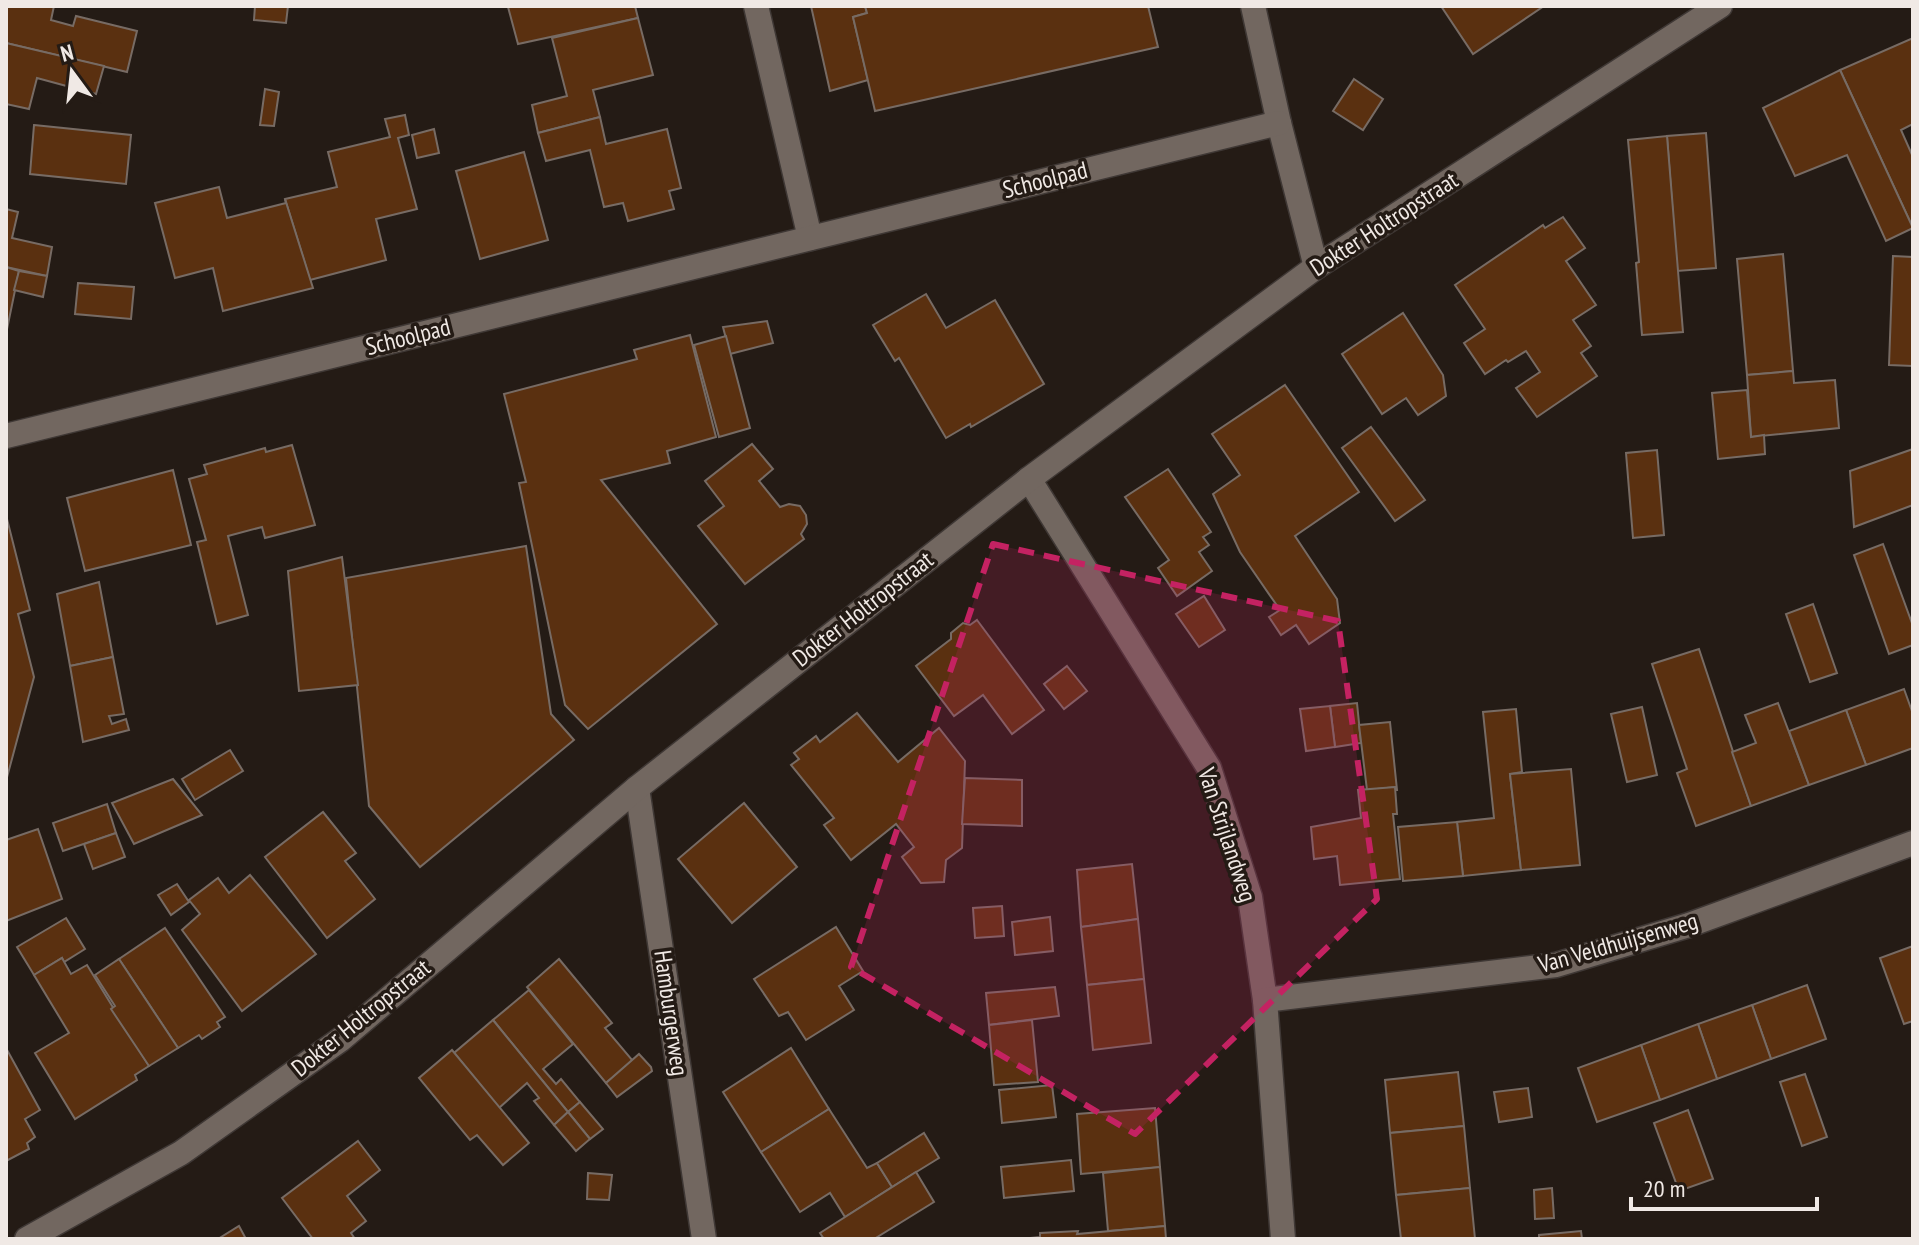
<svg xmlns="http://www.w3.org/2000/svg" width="1919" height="1245" viewBox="0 0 1919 1245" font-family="'PT Sans Narrow',sans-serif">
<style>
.building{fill:#5a3010;stroke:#776b64;stroke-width:2}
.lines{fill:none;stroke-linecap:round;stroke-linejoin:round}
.street-casing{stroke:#3f3835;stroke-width:27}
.street{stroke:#726760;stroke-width:24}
.marked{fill:#c42262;fill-opacity:0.2;stroke:#c42262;stroke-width:6;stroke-dasharray:16 10;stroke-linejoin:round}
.labels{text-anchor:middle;stroke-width:7;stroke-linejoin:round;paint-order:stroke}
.street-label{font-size:24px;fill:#f0e9e5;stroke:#241b15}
</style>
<rect width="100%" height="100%" fill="#241b15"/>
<g class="building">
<path d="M6,6H54L51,20L73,26L76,16L137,31L127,72L6,43Z"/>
<path d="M255,6H288L286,23L254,20Z"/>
<path d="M635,6L638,18L518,44L508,7Z"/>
<path d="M811,6H865L867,13L853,17L868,80L830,91Z"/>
<path d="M865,6H1148L1158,47L875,111L853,17L867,13Z"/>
<path d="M1441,6H1544L1473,54Z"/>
<path d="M638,18L653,75L593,90L600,117L538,133L532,105L567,96L552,38Z"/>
<path d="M1913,38V124L1901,130L1913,157V228L1840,70Z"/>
<path d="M6,43L104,66L96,94L37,78L29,109L6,104Z"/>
<path d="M1840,70L1913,228L1886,241L1847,155L1795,176L1763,108Z"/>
<path d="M1354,79L1383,99L1363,130L1333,111Z"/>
<path d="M265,89L279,92L274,126L260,125Z"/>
<path d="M405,115L409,135L398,138L417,209L376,219L386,260L310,280L285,199L337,187L328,152L390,137L385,119Z"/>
<path d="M600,117L606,144L667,129L681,188L669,191L674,209L628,221L623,203L604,207L590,150L546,161L538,133Z"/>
<path d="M34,125L131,135L126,184L30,174Z"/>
<path d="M434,129L439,153L417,158L412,135Z"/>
<path d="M1706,133L1716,268L1677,271L1667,136Z"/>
<path d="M1667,136L1683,332L1642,335L1636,263L1639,262L1628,140Z"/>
<path d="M524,152L548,240L480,259L456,171Z"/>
<path d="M219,187L227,218L286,203L285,199L313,288L223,311L213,268L175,278L155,203Z"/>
<path d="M6,209L18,212L12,238L52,247L47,276L6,267Z"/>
<path d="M1563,217L1585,248L1566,261L1596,305L1573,320L1591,346L1581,353L1597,376L1537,417L1516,388L1540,372L1526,351L1508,362L1506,360L1485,374L1464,343L1485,329L1455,285L1543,225L1545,228Z"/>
<path d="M1783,254L1793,371L1747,375L1737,259Z"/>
<path d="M1893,256L1913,257V366L1889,365Z"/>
<path d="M6,267L19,271L6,334Z"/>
<path d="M19,271L47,276L43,297L14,290Z"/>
<path d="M78,283L134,287L131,319L75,314Z"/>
<path d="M926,294L946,328L995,300L1044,384L971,427L970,424L946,438L899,358L895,361L873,325Z"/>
<path d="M1403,313L1443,375L1446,396L1418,415L1406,398L1382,414L1342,354Z"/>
<path d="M767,321L773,343L730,354L723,327Z"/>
<path d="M690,335L716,437L667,451L670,463L601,480L717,624L588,729L565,705L519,483L526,482L504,394L637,359L634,350Z"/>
<path d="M726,336L750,428L719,437L694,345Z"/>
<path d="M1793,371L1794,383L1835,380L1839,428L1751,437L1747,375Z"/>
<path d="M1285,385L1359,492L1295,536L1337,599L1340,623L1309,644L1296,625L1281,635L1269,617L1280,610L1240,552L1213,494L1240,475L1212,434Z"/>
<path d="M1747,390L1751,437L1764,435L1765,454L1718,459L1712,393Z"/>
<path d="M1371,427L1425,500L1395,521L1342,448Z"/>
<path d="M752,444L773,469L759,481L780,507L789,504L800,506L806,515L807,524L801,534L804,539L745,584L698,526L724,506L705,481Z"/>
<path d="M292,445L315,525L265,538L262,527L228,536L248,615L217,624L197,542L206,540L189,479L207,474L204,465L265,448L266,452Z"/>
<path d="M1913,449V505L1854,527L1850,471Z"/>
<path d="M1657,450L1664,535L1633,538L1626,453Z"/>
<path d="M1168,469L1211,532L1203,537L1209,545L1199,552L1212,571L1177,596L1158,568L1169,560L1125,497Z"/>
<path d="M173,470L191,545L85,571L67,498Z"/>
<path d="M6,515L30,610L18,614L34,677L6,781Z"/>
<path d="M1883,544L1913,626V645L1889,654L1854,555Z"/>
<path d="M526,546L551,714L574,740L420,867L369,806L346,578Z"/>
<path d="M342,557L358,685L299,691L288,571Z"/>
<path d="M99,582L113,657L70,666L57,594Z"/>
<path d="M1204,596L1225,630L1199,647L1176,614Z"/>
<path d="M1813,604L1837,673L1810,682L1786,614Z"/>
<path d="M977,620L1044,710L1012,734L983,695L954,716L916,666L951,639V633L963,623L970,625Z"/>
<path d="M1699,649L1751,806L1696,826L1677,773L1687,769L1652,664Z"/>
<path d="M113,657L124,714L109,716L112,724L126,719L129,730L83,742L70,666Z"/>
<path d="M1067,666L1087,691L1064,709L1044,684Z"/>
<path d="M1904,689L1913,714V748L1866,765L1846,710Z"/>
<path d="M1357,703L1361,743L1335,747L1330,706Z"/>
<path d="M1778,703L1809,785L1751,806L1732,752L1756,743L1745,715Z"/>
<path d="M1330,706L1335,747L1306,751L1300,709Z"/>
<path d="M1642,707L1657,775L1627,782L1611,714Z"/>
<path d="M1516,709L1522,772L1510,774L1521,870L1463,876L1457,822L1494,818L1483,712Z"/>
<path d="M1846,710L1866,765L1809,785L1789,731Z"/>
<path d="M857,713L898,762L939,728L965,761L962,848L946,860L944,882L921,883L902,857L914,847L896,824L851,860L824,825L834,818L791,765L799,759L794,753L816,736L820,742Z"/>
<path d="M1390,722L1397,790H1395V787L1367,790L1359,725Z"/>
<path d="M230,750L243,771L195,800L182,779Z"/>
<path d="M1571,769L1580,865L1521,870L1510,774Z"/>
<path d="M965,778L1022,780V826L962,824Z"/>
<path d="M173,779L202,815L134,844L112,803Z"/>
<path d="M1395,787L1397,814H1393L1400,879L1340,885L1337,856L1314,859L1311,827L1361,818L1358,790Z"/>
<path d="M744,803L797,867L732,923L678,859Z"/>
<path d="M107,804L116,833L63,851L53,823Z"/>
<path d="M323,812L356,853L345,861L375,899L327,938L265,857Z"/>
<path d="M1457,822L1463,876L1403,881L1398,827Z"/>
<path d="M38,829L62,899L6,921V840Z"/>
<path d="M116,833L125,857L93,869L84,844Z"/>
<path d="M1132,864L1138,919L1081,927L1077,870Z"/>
<path d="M250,875L316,954L242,1011L182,930L200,914L189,900L218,878L229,893Z"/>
<path d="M177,884L189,902L171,915L158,895Z"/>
<path d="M1002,906L1004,936L975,938L973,908Z"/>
<path d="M1050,917L1053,951L1015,955L1012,922Z"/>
<path d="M66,918L85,949L64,962L62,958L34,975L17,947Z"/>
<path d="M1138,919L1144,979L1087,985L1081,927Z"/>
<path d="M836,927L863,971L839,986L854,1010L806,1040L788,1012L779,1016L754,979Z"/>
<path d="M165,928L225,1017L217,1022L220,1027L202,1039L199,1035L178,1048L119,959Z"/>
<path d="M1913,946V1021L1904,1024L1880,958Z"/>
<path d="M62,958L71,974L87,965L149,1066L135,1075L137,1080L75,1119L35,1053L69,1033L34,975Z"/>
<path d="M119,959L178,1048L149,1066L111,1009L115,1006L95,975Z"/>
<path d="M559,959L612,1023L605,1028L633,1061L606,1083L527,987Z"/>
<path d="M1144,979L1151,1043L1093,1050L1087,985Z"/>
<path d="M1807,985L1826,1039L1771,1059L1752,1005Z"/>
<path d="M1055,987L1059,1016L989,1025L986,993Z"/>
<path d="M529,990L573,1044L543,1069L556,1084L561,1079L580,1102L568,1112L493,1020Z"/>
<path d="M1752,1005L1771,1059L1717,1079L1698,1024Z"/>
<path d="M493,1020L568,1112L554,1125L534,1101L539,1098L527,1083L499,1108L454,1053Z"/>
<path d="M1032,1020L1038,1082L994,1085L989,1025Z"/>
<path d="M1698,1024L1717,1079L1660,1100L1641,1045Z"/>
<path d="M1641,1045L1660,1100L1597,1122L1578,1068Z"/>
<path d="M6,1048L40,1110L25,1119L35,1137L27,1143L29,1149L6,1161Z"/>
<path d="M791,1048L829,1109L761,1152L723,1092Z"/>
<path d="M452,1050L529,1143L503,1165L477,1135L470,1140L419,1078Z"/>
<path d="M639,1054L651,1067L652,1071L617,1097L606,1083Z"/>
<path d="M1458,1072L1464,1126L1390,1133L1385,1080Z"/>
<path d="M1805,1074L1827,1137L1802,1146L1780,1082Z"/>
<path d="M1052,1085L1056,1117L1002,1123L999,1090Z"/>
<path d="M1528,1088L1532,1117L1499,1122L1494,1092Z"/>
<path d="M580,1102L603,1129L590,1139L568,1112Z"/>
<path d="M1155,1108L1160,1167L1081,1174L1077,1114Z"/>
<path d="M829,1109L867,1168L877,1163L892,1187L845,1217L830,1193L800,1212L761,1152Z"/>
<path d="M1688,1110L1713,1179L1679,1191L1654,1123Z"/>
<path d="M568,1112L590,1139L576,1151L554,1125Z"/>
<path d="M1464,1126L1470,1188L1396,1195L1390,1133Z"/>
<path d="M924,1133L939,1158L892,1187L877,1163Z"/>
<path d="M358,1141L380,1170L347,1196L366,1221L351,1233L355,1239H313L282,1198Z"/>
<path d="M1071,1160L1074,1191L1004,1198L1001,1167Z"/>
<path d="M1160,1167L1165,1226L1108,1231L1103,1173Z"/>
<path d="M916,1172L934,1202L874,1239H824L820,1233Z"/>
<path d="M588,1173L612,1175L609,1200L587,1199Z"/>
<path d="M1470,1188L1475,1239H1401L1396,1195Z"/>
<path d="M1552,1188L1554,1218L1535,1219L1534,1190Z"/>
<path d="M239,1226L246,1239H218Z"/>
<path d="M1165,1226L1166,1239H1020L1040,1237V1233L1078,1231L1077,1234Z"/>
<path d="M1581,1231L1582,1239H1539V1235Z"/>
</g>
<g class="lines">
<defs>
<g id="street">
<path d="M756,6L810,238"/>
<path d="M1253,6L1279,123L1316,267"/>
<path d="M6,436L1279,123"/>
<path d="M1029,479L1209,768L1250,897L1265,1000L1283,1239"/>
<path d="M637,788L704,1239"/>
<path d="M1265,1000L1556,965L1689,925L1913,843"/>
<path d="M27,1239L181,1153L340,1040L637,788L1029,479L1316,267L1720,6"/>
</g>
</defs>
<use href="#street" class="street-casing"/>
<use href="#street" class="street"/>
</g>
<path class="marked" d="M993,544L1338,621L1377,899L1135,1134L851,967Z"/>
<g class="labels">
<g class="street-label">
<text transform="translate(1045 180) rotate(-14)" y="8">Schoolpad</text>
<text transform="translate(1384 224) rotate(-33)" y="8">Dokter Holtropstraat</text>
<text transform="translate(408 337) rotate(-14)" y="8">Schoolpad</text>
<text transform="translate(863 609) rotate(-38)" y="8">Dokter Holtropstraat</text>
<text transform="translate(1227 835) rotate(72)" y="8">Van Strijlandweg</text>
<text transform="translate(1618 943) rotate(-16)" y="8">Van Veldhuijsenweg</text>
<text transform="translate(671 1013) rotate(82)" y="8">Hamburgerweg</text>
<text transform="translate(361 1018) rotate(-39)" y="8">Dokter Holtropstraat</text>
</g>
</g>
<rect width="1919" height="1245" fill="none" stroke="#f0e9e5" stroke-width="16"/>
<g transform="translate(72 72) rotate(345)" stroke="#241b15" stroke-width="6" paint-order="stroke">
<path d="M0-6L14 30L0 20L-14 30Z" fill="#f0e9e5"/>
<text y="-12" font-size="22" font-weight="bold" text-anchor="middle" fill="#f0e9e5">N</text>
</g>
<path d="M1631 1197v12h186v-12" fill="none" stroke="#f0e9e5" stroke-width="4"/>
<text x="1643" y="1197" font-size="24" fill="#f0e9e5" stroke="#241b15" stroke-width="6" paint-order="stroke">20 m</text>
</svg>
